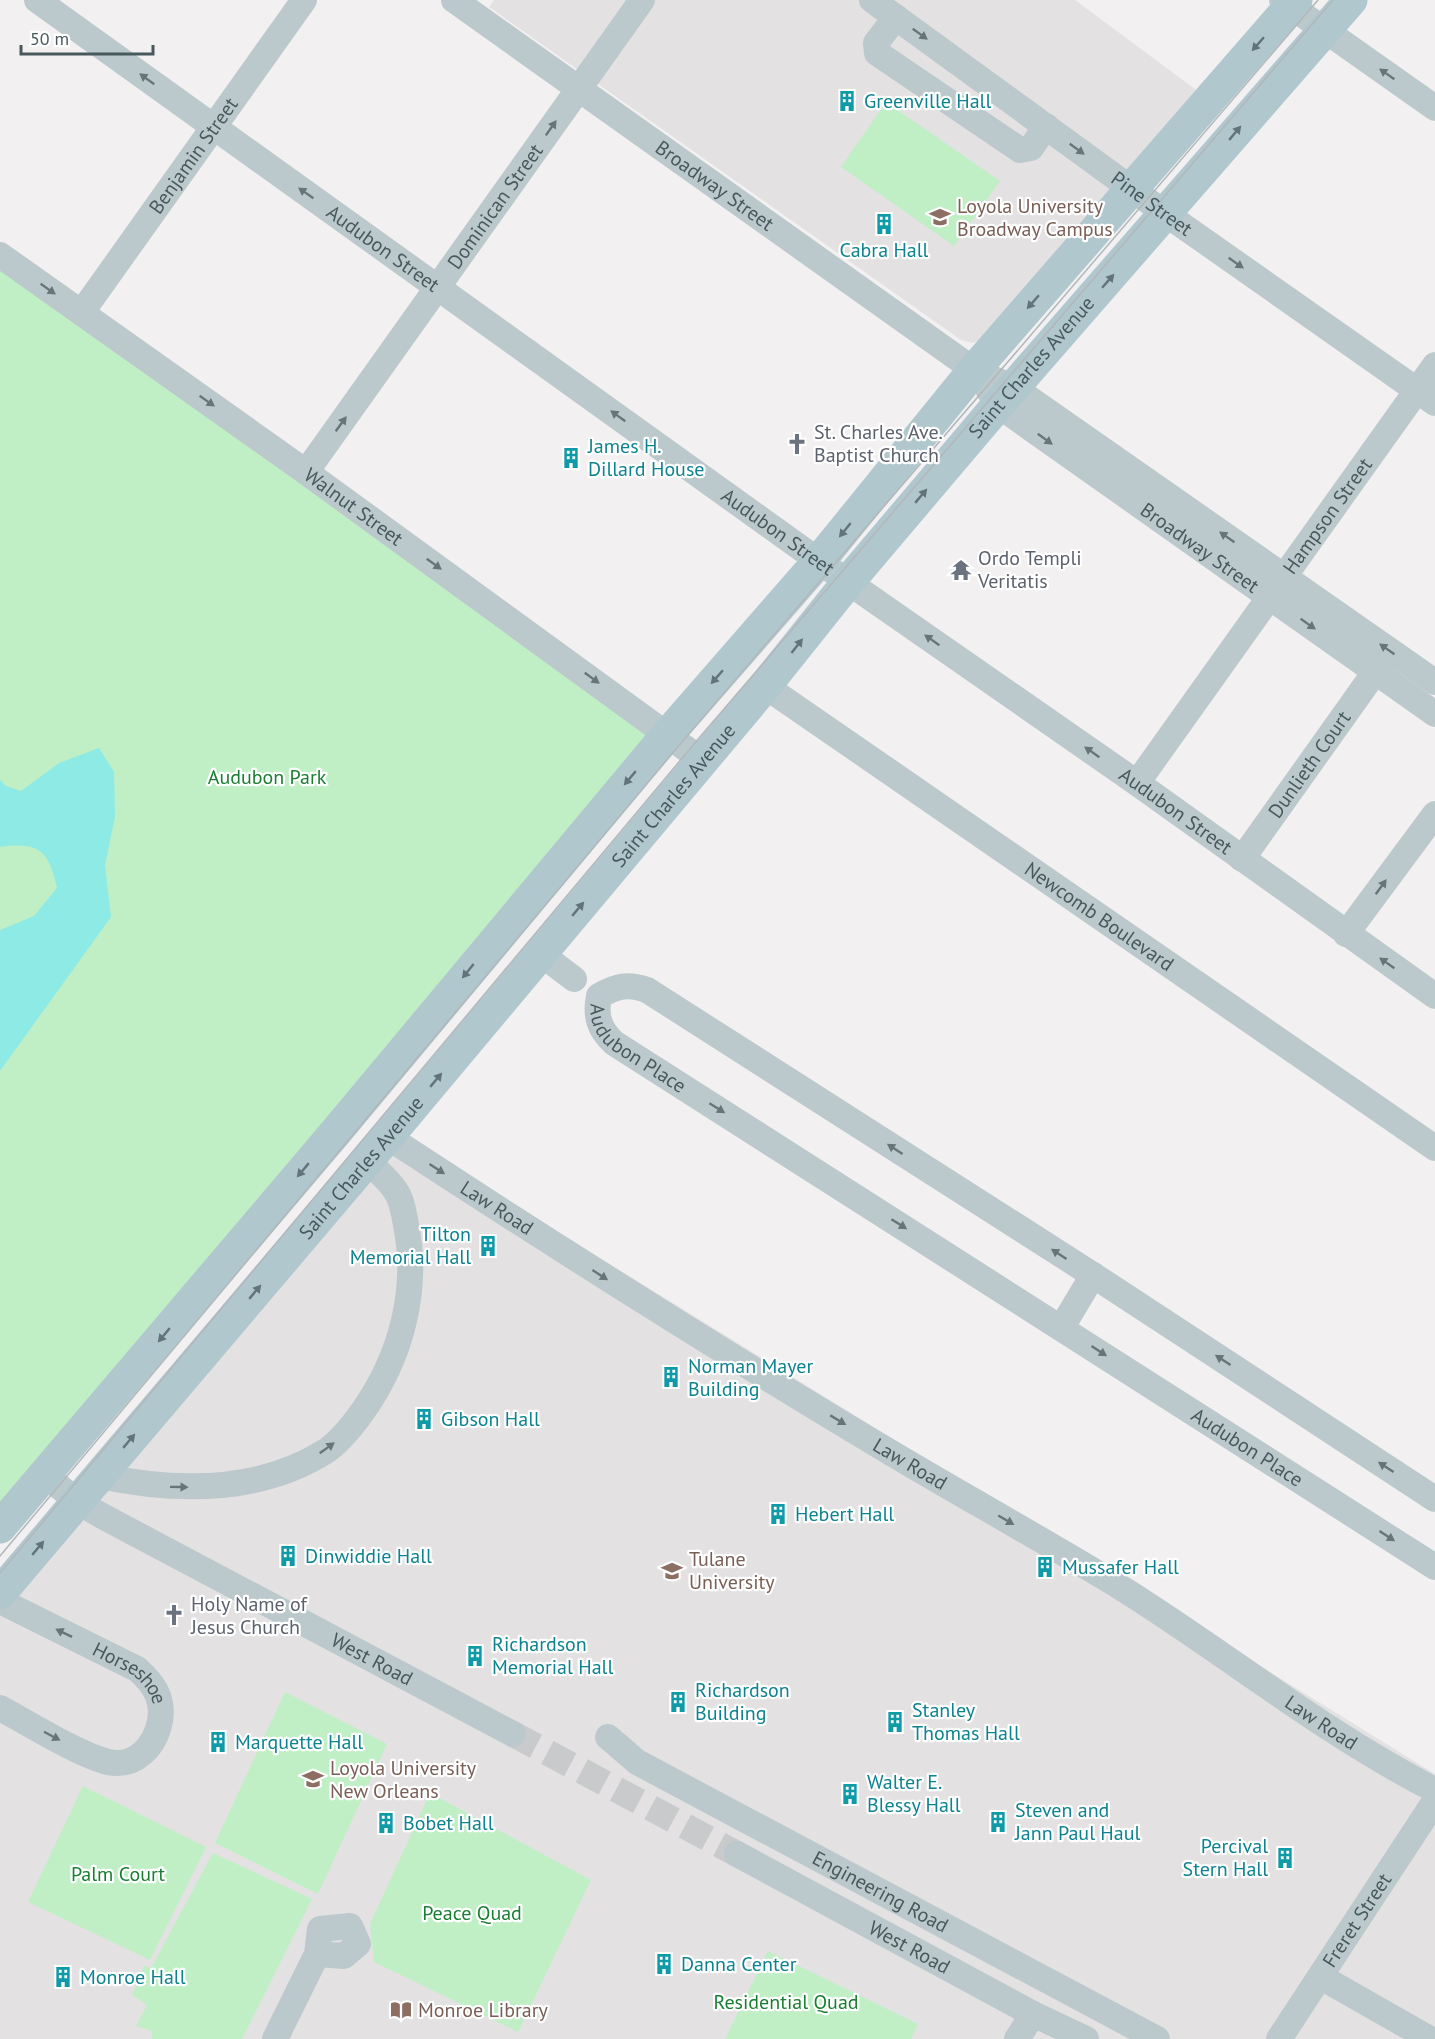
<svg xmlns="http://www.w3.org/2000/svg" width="1435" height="2039" viewBox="0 0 1435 2039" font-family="'PT Sans',sans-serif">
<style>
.education{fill:#e3e1e2}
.park{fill:#c0efc6}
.water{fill:#8eeae5}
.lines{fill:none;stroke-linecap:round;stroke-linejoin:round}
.minor-tunnel{stroke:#c8cacc;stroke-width:26;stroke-dasharray:26 13;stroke-linecap:butt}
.minor{stroke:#bcc9cc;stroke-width:26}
.major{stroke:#b0c7ce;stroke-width:33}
.tram{stroke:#b2b7ba;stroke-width:1.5}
.oneway{fill:#657579}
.oneway2{fill:#627479}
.labels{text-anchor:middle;stroke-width:4.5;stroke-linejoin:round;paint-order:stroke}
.culture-label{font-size:20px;fill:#0d838f;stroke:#fff;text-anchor:start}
.street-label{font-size:20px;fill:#48595d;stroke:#fff}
.education-label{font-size:20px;fill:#785e54;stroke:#fff;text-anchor:start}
.worship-label{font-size:20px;fill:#5b616d;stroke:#fff;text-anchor:start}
.park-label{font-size:20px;fill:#197e31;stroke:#fff}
</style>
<rect width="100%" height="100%" fill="#f2f0f1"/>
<g class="education">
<path d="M494,0H1075L1203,95L982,340L973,343L961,340L489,7Z"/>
<path d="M393,1130L1435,1774V2039H0V1593Z"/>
</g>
<g class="park">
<path d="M886,102L1000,181L954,246L841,167Z"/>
<path d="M0,258L658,731L0,1512Z"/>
<path d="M285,1692L387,1744L318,1894L215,1843Z"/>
<path d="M83,1786L206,1847L150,1960L28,1902Z"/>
<path d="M430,1793L591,1880L518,2032L374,1962L370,1924Z"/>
<path d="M213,1853L312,1899L242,2039H152V2031L136,2026L147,2005L132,1995L144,1966L151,1968Z"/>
<path d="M768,1951L918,2024L911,2039H725Z"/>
</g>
<path class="water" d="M99,748L114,772L115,817L105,865L111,917L0,1071V930L34,916L57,888C48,849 39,842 0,847V780L6,786L21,791L59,763Z"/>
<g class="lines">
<path class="minor-tunnel" d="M513,1734L737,1854"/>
<g class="minor">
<path id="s1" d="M37,0L848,582L1137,783L1435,996"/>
<path id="s2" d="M454,0L974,370L1014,388L1435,682"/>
<path id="s3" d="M872,0L1166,214L1435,403"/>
<path d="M1282,0L1435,108"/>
<path d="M896,17L876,43L877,53L1020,150L1031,148L1046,126"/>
<path id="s4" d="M0,255L306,472L703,761"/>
<path id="s5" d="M82,312L304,0"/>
<path id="s6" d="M988,389L998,405L1435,714"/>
<path id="s7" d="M306,472L642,0"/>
<path id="s8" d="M765,686L1435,1148"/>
<path id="s9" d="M1137,783L1435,365"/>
<path id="s10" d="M1242,859L1375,672"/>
<path d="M1346,934L1435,814"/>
<path d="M541,954L574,979"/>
<path id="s11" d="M388,1137C556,1247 725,1354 898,1457C969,1499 1041,1539 1112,1582C1221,1649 1321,1732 1435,1790"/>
<path d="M1062,1327L1093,1275"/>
<path id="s12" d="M45,1475L78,1502L104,1517L513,1734"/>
<path d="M100,1476C176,1492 258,1494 326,1451C341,1441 353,1425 363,1411C401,1357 419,1290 406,1225C404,1214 402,1199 395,1190C388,1179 376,1170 367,1160"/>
<path id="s13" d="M1435,1499L1093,1275L647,990C628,983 616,986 599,996C595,1016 599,1029 614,1043L1435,1567"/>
<path id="s14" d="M0,1601L137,1669C153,1683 164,1698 160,1721C155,1746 136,1768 108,1762C79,1755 28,1723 0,1708"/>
<path id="s15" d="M608,1737L637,1762L1157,2039"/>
<path id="s16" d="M737,1854L1033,2014L1086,2039"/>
<path d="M1321,1977L1430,2039"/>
<path d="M275,2039L317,1954L320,1929L350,1926L358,1944L344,1956L317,1954"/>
<path d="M1017,2039L1033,2014"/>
<path id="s17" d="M1279,2039L1435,1801"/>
</g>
<g class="major">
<path d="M0,1527L335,1133L662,741L819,561L974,370L1296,0"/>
<path id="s18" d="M0,1593L393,1130L765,686L848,582L998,405L1351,0"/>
</g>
<g class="tram">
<path d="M0,1556L676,749L1318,0"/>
<path d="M0,1573L699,738L1333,0"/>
</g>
</g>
<defs><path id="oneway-solid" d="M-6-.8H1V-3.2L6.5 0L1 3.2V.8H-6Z" transform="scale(1.5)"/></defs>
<g class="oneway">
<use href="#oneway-solid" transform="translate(920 34) rotate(36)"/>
<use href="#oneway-solid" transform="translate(1387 74) rotate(-145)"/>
<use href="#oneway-solid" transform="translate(147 79) rotate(-144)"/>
<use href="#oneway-solid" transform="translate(551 128) rotate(-55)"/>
<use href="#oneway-solid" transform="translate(1077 149) rotate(36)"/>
<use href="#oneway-solid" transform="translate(306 193) rotate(-145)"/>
<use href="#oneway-solid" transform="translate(1236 263) rotate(35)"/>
<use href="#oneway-solid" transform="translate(48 289) rotate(35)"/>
<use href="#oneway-solid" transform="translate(207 401) rotate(35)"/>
<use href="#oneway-solid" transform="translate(618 416) rotate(-144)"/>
<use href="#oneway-solid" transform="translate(341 424) rotate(-54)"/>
<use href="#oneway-solid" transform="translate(1045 439) rotate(36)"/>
<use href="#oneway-solid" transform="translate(1227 537) rotate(-145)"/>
<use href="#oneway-solid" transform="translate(434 564) rotate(36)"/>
<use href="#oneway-solid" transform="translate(1308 624) rotate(35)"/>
<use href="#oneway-solid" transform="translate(932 640) rotate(-145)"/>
<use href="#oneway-solid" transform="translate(1387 649) rotate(-145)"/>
<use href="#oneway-solid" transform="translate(592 678) rotate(36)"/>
<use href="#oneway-solid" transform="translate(1092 752) rotate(-145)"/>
<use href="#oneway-solid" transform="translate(1381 887) rotate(-54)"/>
<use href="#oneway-solid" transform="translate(1387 963) rotate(-145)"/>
<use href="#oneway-solid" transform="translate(717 1108) rotate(32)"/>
<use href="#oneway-solid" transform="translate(895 1149) rotate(-147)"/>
<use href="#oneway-solid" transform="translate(437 1169) rotate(33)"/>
<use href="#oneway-solid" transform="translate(899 1224) rotate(32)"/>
<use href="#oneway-solid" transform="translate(1059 1254) rotate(-147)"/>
<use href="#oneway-solid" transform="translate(600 1275) rotate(33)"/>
<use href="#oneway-solid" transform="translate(1099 1351) rotate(33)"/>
<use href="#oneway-solid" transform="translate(1223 1360) rotate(-147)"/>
<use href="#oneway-solid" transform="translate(838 1420) rotate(31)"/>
<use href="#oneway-solid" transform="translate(327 1448) rotate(-36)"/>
<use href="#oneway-solid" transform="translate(1386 1467) rotate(-147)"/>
<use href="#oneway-solid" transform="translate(179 1487) rotate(1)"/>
<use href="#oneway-solid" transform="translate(1006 1520) rotate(30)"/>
<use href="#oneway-solid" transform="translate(1387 1536) rotate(33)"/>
<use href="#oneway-solid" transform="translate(64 1633) rotate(-154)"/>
<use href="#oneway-solid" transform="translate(52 1736) rotate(28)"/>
</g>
<g class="oneway2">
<use href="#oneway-solid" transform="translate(1258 44) rotate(131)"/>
<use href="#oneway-solid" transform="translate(1235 133) rotate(-50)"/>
<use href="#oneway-solid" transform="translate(1108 281) rotate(-49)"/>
<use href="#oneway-solid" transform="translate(1033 302) rotate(131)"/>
<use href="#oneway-solid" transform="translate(921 496) rotate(-50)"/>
<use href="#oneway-solid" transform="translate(845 530) rotate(129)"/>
<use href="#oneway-solid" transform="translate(797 646) rotate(-52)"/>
<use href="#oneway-solid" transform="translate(717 677) rotate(131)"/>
<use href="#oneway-solid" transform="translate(630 778) rotate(130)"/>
<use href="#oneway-solid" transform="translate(578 909) rotate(-50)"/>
<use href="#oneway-solid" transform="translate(468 971) rotate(129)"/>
<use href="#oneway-solid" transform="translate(436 1080) rotate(-50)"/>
<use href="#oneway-solid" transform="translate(303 1170) rotate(130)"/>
<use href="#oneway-solid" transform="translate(255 1292) rotate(-50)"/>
<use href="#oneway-solid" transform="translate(164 1335) rotate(130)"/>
<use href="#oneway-solid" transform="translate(129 1441) rotate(-50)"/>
<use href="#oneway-solid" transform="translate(38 1548) rotate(-50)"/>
</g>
<defs>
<symbol id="building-bare" viewBox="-9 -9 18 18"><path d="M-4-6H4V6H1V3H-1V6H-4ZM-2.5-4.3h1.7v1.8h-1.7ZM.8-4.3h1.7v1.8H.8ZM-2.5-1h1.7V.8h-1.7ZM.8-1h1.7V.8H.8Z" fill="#0f9aa8" stroke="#fff" stroke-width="2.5" paint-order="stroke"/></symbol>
<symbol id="university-bare" viewBox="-9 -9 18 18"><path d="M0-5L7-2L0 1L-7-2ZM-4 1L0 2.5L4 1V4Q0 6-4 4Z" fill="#8d6e63" stroke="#fff" stroke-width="2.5" paint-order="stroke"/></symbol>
<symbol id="church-bare" viewBox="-9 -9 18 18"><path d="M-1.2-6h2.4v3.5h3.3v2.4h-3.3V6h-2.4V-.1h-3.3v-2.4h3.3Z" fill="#6b7280" stroke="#fff" stroke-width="2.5" paint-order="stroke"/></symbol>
<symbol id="temple-bare" viewBox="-9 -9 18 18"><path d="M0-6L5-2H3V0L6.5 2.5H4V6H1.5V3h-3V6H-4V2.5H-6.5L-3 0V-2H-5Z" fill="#6b7280" stroke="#fff" stroke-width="2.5" paint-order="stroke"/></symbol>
<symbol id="library-bare" viewBox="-9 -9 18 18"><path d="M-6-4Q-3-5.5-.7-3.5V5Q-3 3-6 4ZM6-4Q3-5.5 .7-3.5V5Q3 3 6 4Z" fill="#8d6e63" stroke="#fff" stroke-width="2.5" paint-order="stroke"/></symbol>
</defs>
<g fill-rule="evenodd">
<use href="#building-bare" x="832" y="86" width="30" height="30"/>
<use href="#university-bare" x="925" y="202" width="30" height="30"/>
<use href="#building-bare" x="869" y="209" width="30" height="30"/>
<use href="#church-bare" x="782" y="429" width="30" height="30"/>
<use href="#building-bare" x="556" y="443" width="30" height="30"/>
<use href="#temple-bare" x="946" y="555" width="30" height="30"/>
<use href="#building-bare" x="473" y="1231" width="30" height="30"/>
<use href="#building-bare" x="656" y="1362" width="30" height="30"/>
<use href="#building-bare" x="409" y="1404" width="30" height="30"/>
<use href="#building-bare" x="763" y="1499" width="30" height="30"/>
<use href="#building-bare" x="273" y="1541" width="30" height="30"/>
<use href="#building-bare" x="1030" y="1552" width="30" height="30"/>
<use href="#university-bare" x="657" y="1556" width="30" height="30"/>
<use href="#church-bare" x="159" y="1600" width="30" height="30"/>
<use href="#building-bare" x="460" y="1641" width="30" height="30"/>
<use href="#building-bare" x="663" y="1687" width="30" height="30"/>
<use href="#building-bare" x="880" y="1707" width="30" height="30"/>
<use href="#building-bare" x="203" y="1727" width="30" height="30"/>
<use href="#university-bare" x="298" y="1764" width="30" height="30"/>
<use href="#building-bare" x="835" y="1779" width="30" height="30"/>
<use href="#building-bare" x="983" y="1807" width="30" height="30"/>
<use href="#building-bare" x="371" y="1808" width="30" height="30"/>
<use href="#building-bare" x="1270" y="1843" width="30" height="30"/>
<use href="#building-bare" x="649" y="1949" width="30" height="30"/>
<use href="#building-bare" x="48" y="1962" width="30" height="30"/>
<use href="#library-bare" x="386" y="1995" width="30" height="30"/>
</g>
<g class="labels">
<g class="culture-label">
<text x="864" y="108">Greenville Hall</text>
<text x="884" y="257" text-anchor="middle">Cabra Hall</text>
<text x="588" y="453">James H.<tspan x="588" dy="23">Dillard House</tspan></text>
<text x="471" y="1241" text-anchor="end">Tilton<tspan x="471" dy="23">Memorial Hall</tspan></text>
<text x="688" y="1373">Norman Mayer<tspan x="688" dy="23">Building</tspan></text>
<text x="441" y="1426">Gibson Hall</text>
<text x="795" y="1521">Hebert Hall</text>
<text x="305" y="1563">Dinwiddie Hall</text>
<text x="1062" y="1574">Mussafer Hall</text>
<text x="492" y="1651">Richardson<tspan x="492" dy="23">Memorial Hall</tspan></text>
<text x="695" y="1697">Richardson<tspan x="695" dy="23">Building</tspan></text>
<text x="912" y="1717">Stanley<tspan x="912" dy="23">Thomas Hall</tspan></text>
<text x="235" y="1749">Marquette Hall</text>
<text x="867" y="1789">Walter E.<tspan x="867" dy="23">Blessy Hall</tspan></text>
<text x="1015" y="1817">Steven and<tspan x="1015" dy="23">Jann Paul Haul</tspan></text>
<text x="403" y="1830">Bobet Hall</text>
<text x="1268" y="1853" text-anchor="end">Percival<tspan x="1268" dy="23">Stern Hall</tspan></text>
<text x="681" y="1971">Danna Center</text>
<text x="80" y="1984">Monroe Hall</text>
</g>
<g class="street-label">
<text dy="7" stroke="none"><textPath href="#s5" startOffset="192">Benjamin Street</textPath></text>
<text dy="7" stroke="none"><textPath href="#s2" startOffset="320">Broadway Street</textPath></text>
<text dy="7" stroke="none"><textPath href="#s3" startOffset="346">Pine Street</textPath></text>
<text dy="7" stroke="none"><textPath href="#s7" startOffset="326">Dominican Street</textPath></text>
<text dy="7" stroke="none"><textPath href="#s1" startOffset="426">Audubon Street</textPath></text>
<text dy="7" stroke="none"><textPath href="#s18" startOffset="1602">Saint Charles Avenue</textPath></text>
<text dy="7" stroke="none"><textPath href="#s4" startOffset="434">Walnut Street</textPath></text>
<text dy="7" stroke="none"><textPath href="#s9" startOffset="328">Hampson Street</textPath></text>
<text dy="7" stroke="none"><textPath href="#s1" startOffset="912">Audubon Street</textPath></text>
<text dy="7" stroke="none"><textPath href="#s6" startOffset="266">Broadway Street</textPath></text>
<text dy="7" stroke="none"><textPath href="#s10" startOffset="116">Dunlieth Court</textPath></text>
<text dy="7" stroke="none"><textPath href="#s18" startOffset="1044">Saint Charles Avenue</textPath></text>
<text dy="7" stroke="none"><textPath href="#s1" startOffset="1398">Audubon Street</textPath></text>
<text dy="7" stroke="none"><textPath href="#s8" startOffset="406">Newcomb Boulevard</textPath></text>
<text dy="7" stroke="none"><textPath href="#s13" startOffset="1060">Audubon Place</textPath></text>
<text dy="7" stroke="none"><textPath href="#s18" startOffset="558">Saint Charles Avenue</textPath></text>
<text dy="7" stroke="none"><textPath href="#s11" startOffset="130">Law Road</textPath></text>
<text dy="7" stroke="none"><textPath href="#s13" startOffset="1792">Audubon Place</textPath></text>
<text dy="7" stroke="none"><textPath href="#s11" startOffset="616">Law Road</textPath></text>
<text dy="7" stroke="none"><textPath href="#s12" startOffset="376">West Road</textPath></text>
<text dy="7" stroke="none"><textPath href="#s14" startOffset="150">Horseshoe</textPath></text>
<text dy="7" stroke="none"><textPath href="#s11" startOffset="1102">Law Road</textPath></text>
<text dy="7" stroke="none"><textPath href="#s15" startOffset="314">Engineering Road</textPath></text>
<text dy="7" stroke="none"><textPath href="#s17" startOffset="142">Freret Street</textPath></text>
<text dy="7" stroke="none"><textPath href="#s16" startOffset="196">West Road</textPath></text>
</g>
<g class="education-label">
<text x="957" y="213">Loyola University<tspan x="957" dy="23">Broadway Campus</tspan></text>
<text x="689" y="1566">Tulane<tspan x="689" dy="23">University</tspan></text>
<text x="330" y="1775">Loyola University<tspan x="330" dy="23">New Orleans</tspan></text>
<text x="418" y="2017">Monroe Library</text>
</g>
<g class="worship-label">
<text x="814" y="439">St. Charles Ave.<tspan x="814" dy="23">Baptist Church</tspan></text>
<text x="978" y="565">Ordo Templi<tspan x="978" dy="23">Veritatis</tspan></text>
<text x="191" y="1611">Holy Name of<tspan x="191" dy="23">Jesus Church</tspan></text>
</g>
<g class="park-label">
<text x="267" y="784">Audubon Park</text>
<text x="118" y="1881">Palm Court</text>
<text x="472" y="1920">Peace Quad</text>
<text x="786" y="2009">Residential Quad</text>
</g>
</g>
<path d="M21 45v9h132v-9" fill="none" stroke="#48595d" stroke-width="3"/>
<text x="30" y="45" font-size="18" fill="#48595d" stroke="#ffffff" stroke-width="4.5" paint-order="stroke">50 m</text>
</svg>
